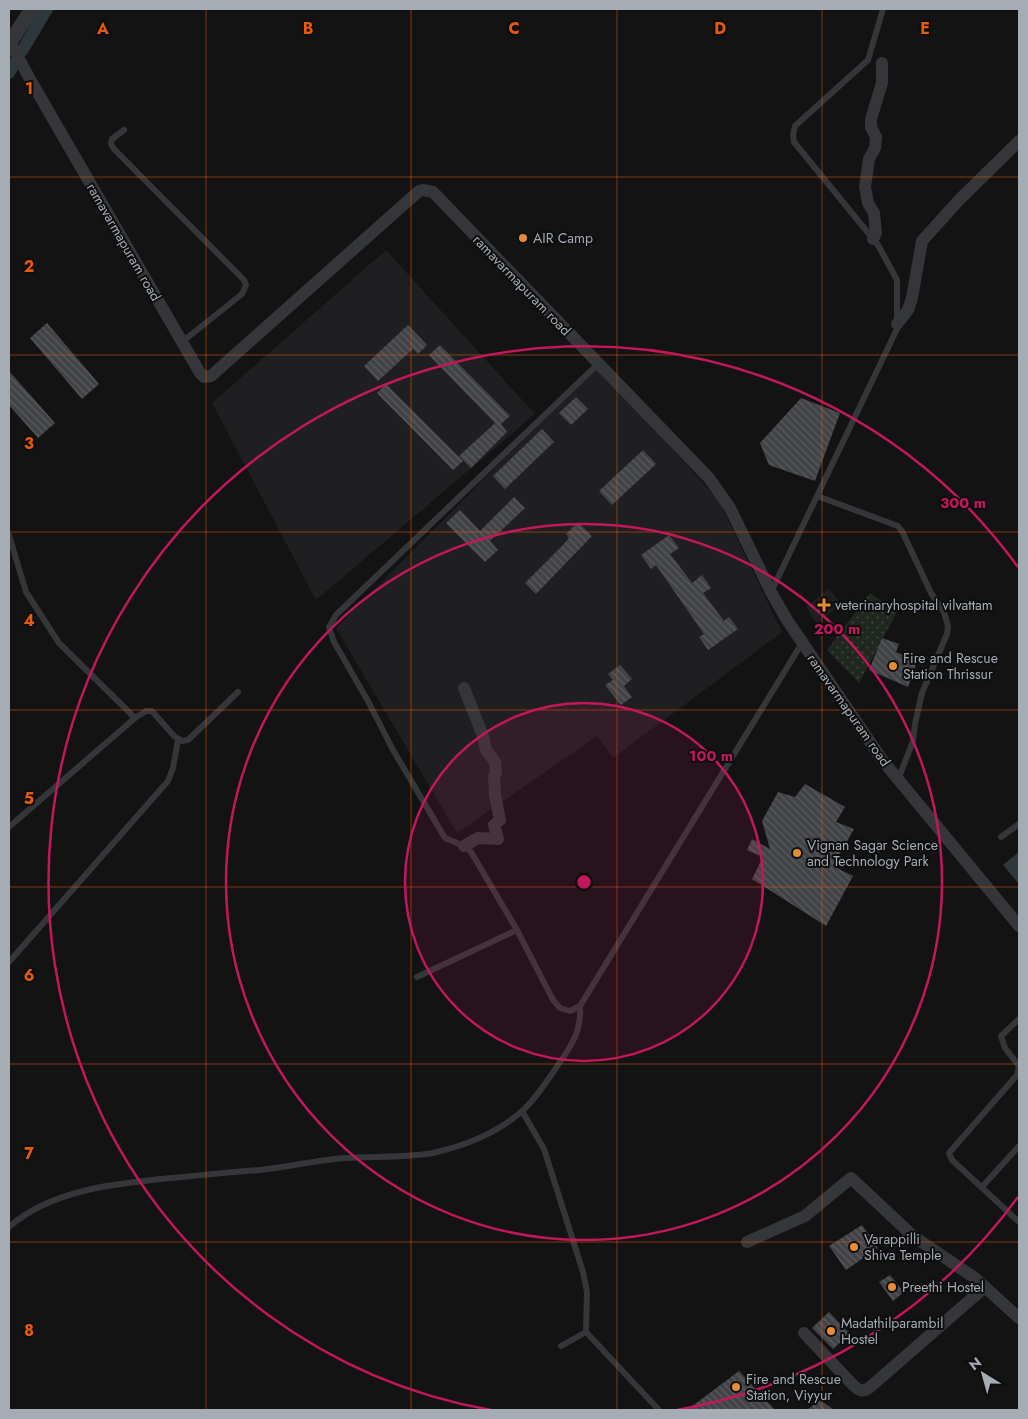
<svg xmlns="http://www.w3.org/2000/svg" width="1028" height="1419" viewBox="0 0 1028 1419" font-family="Jost,sans-serif">
<style>
.built{fill:#1f1f21}
.park{fill:url(#park-dots)}
.water{fill:#2d383c}
.lines{fill:none;stroke-linecap:round;stroke-linejoin:round}
.canal{stroke:#2d383c;stroke-width:12}
.building{fill:url(#building-back-hatch)}
.service{stroke:#343639;stroke-width:6}
.minor{stroke:#343639;stroke-width:12}
.tertiary{stroke:#343639;stroke-width:15}
.grid{fill:none;stroke:#e8590c;stroke-width:1;stroke-opacity:0.55}
.ring{fill:none;stroke:#c2185b;stroke-width:2.5}
.poi-dot{fill:#e78d38;stroke:#0e0e0f;stroke-width:2}
.labels{text-anchor:middle;stroke-width:4;stroke-linejoin:round;paint-order:stroke}
.poi-label{font-size:14px;fill:#a5acb4;stroke:#0e0e0f;text-anchor:start}
.street-label{font-size:14px;fill:#a5acb4;stroke:#0e0e0f}
.grid-label{font-size:16px;text-anchor:middle;font-weight:bold;fill:#e8590c;stroke:#0e0e0f;stroke-width:4;stroke-linejoin:round;paint-order:stroke}
.centre{fill:#c2185b;stroke:#0e0e0f;stroke-width:2.5}
.ring-label{font-size:15px;text-anchor:middle;font-weight:bold;fill:#c2185b;stroke:#0e0e0f;stroke-width:4;stroke-linejoin:round;paint-order:stroke}
</style>
<defs>
<pattern id="park-dots" width="8" height="8" patternUnits="userSpaceOnUse" patternTransform="scale(1.25)"><rect width="8" height="8" fill="#1f271f"/><path d="M2 2h.1M6 6h.1" fill="none" stroke="#3d443d" stroke-width="1.8" stroke-linecap="round"/></pattern>
<pattern id="building-back-hatch" width="6" height="6" patternUnits="userSpaceOnUse" patternTransform="scale(1.25)"><rect width="6" height="6" fill="#424347"/><path d="M-1 5l2 2M0 0l6 6M5-1l2 2" fill="none" stroke="#5a5b5f"/></pattern>
</defs>
<rect width="100%" height="100%" fill="#131314"/>
<g class="built">
<path d="M386,250L535,414L316,600L212,403Z"/>
<path d="M597,365L719,501L782,632L613,758L597,736L457,833L336,628Z"/>
<path d="M829,588L841,604L817,624L806,607Z"/>
</g>
<path class="park" d="M870,593L897,612L859,683L827,650Z"/>
<path class="water" d="M1019,852V884L1003,865Z"/>
<g class="lines">
<g class="canal">
<path d="M22,51L47,9"/>
<path d="M9,73L16,61"/>
</g>
</g>
<g class="building">
<path d="M47,323L99,384L82,399L30,338Z"/>
<path d="M408,325L427,345L418,354L413,349L378,381L364,366Z"/>
<path d="M440,345L510,416L501,424L507,432L471,468L459,456L495,423L429,355Z"/>
<path d="M9,371L55,423L38,438L9,405Z"/>
<path d="M386,384L463,461L453,470L377,393Z"/>
<path d="M576,397L588,409L571,425L559,413Z"/>
<path d="M801,398L840,413L815,481L769,465L760,443Z"/>
<path d="M542,429L554,442L505,489L493,476Z"/>
<path d="M643,450L656,464L612,505L599,491Z"/>
<path d="M514,497L525,508L490,541L498,550L485,562L446,523L460,510L480,531Z"/>
<path d="M578,522L592,536L536,594L525,583L563,545L569,538L566,534Z"/>
<path d="M669,535L679,548L670,554L692,583L702,575L711,588L703,593L724,621L729,617L738,629L708,650L699,637L704,634L656,565L651,569L641,555Z"/>
<path d="M882,638L899,644L896,652L917,661L908,687L869,670Z"/>
<path d="M620,665L632,679L624,686L632,697L621,705L605,685L613,680L608,674Z"/>
<path d="M805,784L845,807L836,822L854,829L833,866L853,876L826,926L752,879L763,857L747,850L752,839L770,849L762,821L778,792L795,797Z"/>
<path d="M862,1225L878,1248L846,1270L829,1246Z"/>
<path d="M890,1275L904,1292L893,1301L879,1282Z"/>
<path d="M829,1312L850,1334L833,1349L812,1328Z"/>
<path d="M739,1371L775,1410H687Z"/>
<path d="M820,1400L834,1410H807Z"/>
</g>
<g class="lines">
<g class="service">
<path d="M124,130L112,139L111,143L113,148L244,280L246,285L242,294L182,342"/>
<path d="M599,363L336,615L329,627L334,642L368,701L393,750L445,838L464,846L471,852L517,930L553,1000L560,1008L570,1011L580,1006L802,643"/>
<path d="M817,496L898,526L902,531L931,593L944,612L948,626L947,634L922,693L915,724L913,741L898,780"/>
<path d="M9,535L26,592L59,643L135,718L146,711H152L174,736L182,741L188,740L238,692"/>
<path d="M772,590L897,329V280L878,245L794,142L793,135L795,126L868,60L883,9"/>
<path d="M9,827L135,718"/>
<path d="M1001,837L1019,824"/>
<path d="M9,962L168,781L173,768L178,740"/>
<path d="M417,977L517,930"/>
<path d="M1019,1019L1001,1036L1005,1048L1019,1066L1017,1075L949,1153L952,1160L1019,1222"/>
<path d="M522,1111L544,1149L583,1272L587,1292L586,1332"/>
<path d="M982,1187L1019,1146"/>
<path d="M9,1227C52,1189 119,1183 173,1178C202,1175 231,1172 260,1170C288,1167 317,1160 346,1158C375,1156 404,1158 433,1153C464,1146 497,1133 521,1112C535,1100 544,1085 554,1071C569,1049 582,1033 580,1006"/>
<path d="M561,1346L586,1332L659,1410"/>
</g>
<g class="minor">
<path d="M10,42L31,81L200,373L204,377L211,376L419,191L423,190L433,192L709,478L730,508L771,592L787,620L883,761L1019,926"/>
<path d="M873,239L876,233L874,213L868,203L865,187L869,159L875,148L876,137L871,127V119L882,83V63"/>
<path d="M897,324L908,310L912,298L922,241L959,200L1019,141"/>
<path d="M464,688L483,736L486,750L495,762L496,772L494,777L495,795L500,820L494,825L498,839L478,838L464,846"/>
<path d="M747,1242L805,1216L851,1178L913,1236L975,1278L1019,1318"/>
<path d="M804,1333L854,1386C860,1391 862,1392 869,1388L985,1287"/>
</g>
<path class="tertiary" d="M9,44L32,9"/>
</g>
<path class="grid" d="M206,9V1410M411,9V1410M617,9V1410M822,9V1410M9,177H1019M9,355H1019M9,532H1019M9,710H1019M9,887H1019M9,1064H1019M9,1242H1019"/>
<circle cx="584" cy="882" r="179" fill="#c2185b" fill-opacity=".12"/>
<g class="ring">
<circle cx="584" cy="882" r="179"/>
<circle cx="584" cy="882" r="358"/>
<path d="M1018 1197A536 536 0 0 1 677 1410M491 1410A536 536 0 1 1 1018 567"/>
</g>
<g class="poi-dot">
<circle cx="523" cy="238" r="5"/>
<path d="M821.5 597.5h5v5h5v5h-5v5h-5v-5h-5v-5h5z"/>
<circle cx="893" cy="666" r="5"/>
<circle cx="797" cy="853" r="5"/>
<circle cx="854" cy="1247" r="5"/>
<circle cx="892" cy="1287" r="5"/>
<circle cx="831" cy="1331" r="5"/>
<circle cx="736" cy="1387" r="5"/>
</g>
<g class="labels">
<g class="poi-label">
<text x="533" y="243">AIR Camp</text>
<text x="835" y="610">veterinaryhospital vilvattam</text>
<text x="903" y="663">Fire and Rescue<tspan x="903" dy="16">Station Thrissur</tspan></text>
<text x="807" y="850">Vignan Sagar Science<tspan x="807" dy="16">and Technology Park</tspan></text>
<text x="864" y="1244">Varappilli<tspan x="864" dy="16">Shiva Temple</tspan></text>
<text x="902" y="1292">Preethi Hostel</text>
<text x="841" y="1328">Madathilparambil<tspan x="841" dy="16">Hostel</tspan></text>
<text x="746" y="1384">Fire and Rescue<tspan x="746" dy="16">Station, Viyyur</tspan></text>
</g>
<g class="street-label">
<text transform="translate(124 242) rotate(60)" y="5">ramavarmapuram road</text>
<text transform="translate(522 285) rotate(46)" y="5">ramavarmapuram road</text>
<text transform="translate(849 710) rotate(55)" y="5">ramavarmapuram road</text>
</g>
</g>
<g class="grid-label">
<text x="103" y="34">A</text>
<text x="308" y="34">B</text>
<text x="514" y="34">C</text>
<text x="720" y="34">D</text>
<text x="925" y="34">E</text>
<text x="29" y="94">1</text>
<text x="29" y="272">2</text>
<text x="29" y="449">3</text>
<text x="29" y="626">4</text>
<text x="29" y="804">5</text>
<text x="29" y="981">6</text>
<text x="29" y="1159">7</text>
<text x="29" y="1336">8</text>
</g>
<circle cx="584" cy="882" r="8" class="centre"/>
<g class="ring-label">
<text x="963" y="508">300 m</text>
<text x="837" y="634">200 m</text>
<text x="711" y="761">100 m</text>
</g>
<rect width="1028" height="1419" fill="none" stroke="#a5acb4" stroke-width="20"/>
<g transform="translate(983 1374) rotate(323)" stroke="#0e0e0f" stroke-width="4" paint-order="stroke">
<path d="M0-4L9 19L0 12L-9 19Z" fill="#a5acb4"/>
<text y="-8" font-size="14" font-weight="bold" text-anchor="middle" fill="#a5acb4">N</text>
</g>
</svg>
